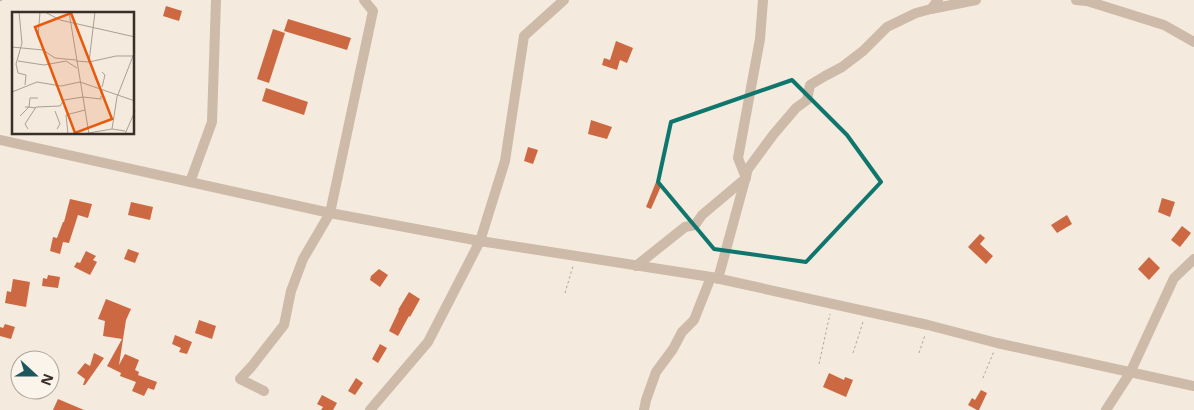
<svg xmlns="http://www.w3.org/2000/svg" width="1194" height="410" viewBox="0 0 1194 410" font-family="'Noto Sans',sans-serif">
<style>
.building{fill:#cd6942}
.lines{fill:none;stroke-linecap:round;stroke-linejoin:round}
.path{stroke:#b9a492;stroke-width:1;stroke-dasharray:2.5 2.5;stroke-linecap:butt}
.minor{stroke:#cdbaa8;stroke-width:10}
.marked{fill:none;stroke:#0f766e;stroke-width:4;stroke-linejoin:round}
.inset-road{fill:none;stroke:#a99f95;stroke-width:1}
.view{fill:#e8590c;fill-opacity:0.15;stroke:#e8590c;stroke-width:2.5}
.inset-edge{fill:none;stroke:#392e28;stroke-width:2.5}
</style>
<rect width="100%" height="100%" fill="#f4eadd"/>
<g class="building">
<path d="M166,6L182,11L179,21L163,16Z"/>
<path d="M288,19L351,38L347,50L284,31Z"/>
<path d="M273,29L285,33L269,83L257,79Z"/>
<path d="M616,41L633,48L627,63L620,60L617,70L602,65L604,58L610,60Z"/>
<path d="M266,88L308,102L304,115L262,101Z"/>
<path d="M591,120L612,127L607,139L588,134Z"/>
<path d="M528,147L538,150L533,164L524,161Z"/>
<path d="M656,182L662,184L651,209L646,207Z"/>
<path d="M1162,198L1175,202L1170,217L1158,212Z"/>
<path d="M70,199L92,204L88,218L78,215L69,243L63,242L60,254L50,251L53,237L57,238L63,222H64Z"/>
<path d="M131,202L153,207L150,220L128,215Z"/>
<path d="M1067,215L1072,224L1057,233L1051,225Z"/>
<path d="M1182,226L1191,233L1180,247L1171,240Z"/>
<path d="M980,234L985,238L980,244L993,256L986,264L968,247Z"/>
<path d="M128,249L139,253L135,263L124,259Z"/>
<path d="M86,251L96,256L93,260L97,262L90,275L74,267L77,262L80,263Z"/>
<path d="M1149,257L1160,268L1149,280L1138,269Z"/>
<path d="M379,269L388,275L380,287L370,280L371,276Z"/>
<path d="M48,275L60,277L58,288L42,286L43,278L47,279Z"/>
<path d="M13,279L30,282L26,307L5,303L7,291L11,292Z"/>
<path d="M409,292L420,299L410,317L409,316L398,336L389,331L399,310H398Z"/>
<path d="M106,299L131,309L126,320L119,365L125,354L139,360L135,370L139,372L138,375L157,382L154,390L148,388L144,396L132,391L136,382L120,376L121,373L107,366L122,339L103,336L105,321L98,319Z"/>
<path d="M199,320L216,326L212,339L195,333Z"/>
<path d="M5,324L15,327L11,339L0,336V327L3,328Z"/>
<path d="M175,335L192,342L187,354L179,352L181,348L172,344Z"/>
<path d="M380,344L387,348L378,363L372,359Z"/>
<path d="M94,353L104,358L85,385H83L85,379L77,373L85,363L90,366Z"/>
<path d="M829,373L844,380L845,377L853,380L846,397L823,387Z"/>
<path d="M356,378L363,383L355,395L348,391Z"/>
<path d="M981,390L987,393L979,410H977L968,405L972,398L975,400Z"/>
<path d="M322,395L337,403L333,410H321L323,407L317,404Z"/>
<path d="M58,399L84,410H53Z"/>
</g>
<g class="lines">
<g class="path">
<path d="M0,1L2,0"/>
<path d="M565,293L573,266"/>
<path d="M853,353L863,322"/>
<path d="M919,353L925,335"/>
<path d="M819,364L830,314"/>
<path d="M983,378L994,351"/>
</g>
<g class="minor">
<path d="M1076,0L1087,1L1164,25L1194,42"/>
<path d="M931,9L976,0"/>
<path d="M0,140L330,213L480,241L711,277L928,325L997,343L1194,386"/>
<path d="M190,182L212,122L216,0"/>
<path d="M636,266L685,227L695,225L702,215L746,178L738,158L760,39L763,0"/>
<path d="M718,279L748,169L773,135L796,108L807,100L810,85L825,76L842,67L863,51L887,27L916,13L931,9L938,0"/>
<path d="M264,391L240,379L252,366L284,325L291,291L303,259L330,213L373,11L364,0"/>
<path d="M370,410L428,342L480,241L505,161L524,36L564,0"/>
<path d="M644,410L646,400L656,372L673,349L682,332L694,320L711,277"/>
<path d="M1106,410L1130,373L1174,278L1194,259"/>
</g>
</g>
<path class="marked" d="M792,80L847,135L881,182L806,262L714,249L658,182L671,122Z"/>
<g transform="translate(12 12)">
<rect width="122" height="122" fill="#f4eadd"/>
<path class="inset-road" d="M7,0L10,31L4,52L6,61L14,63L13,73M28,0L26,25L32,38M33,0L48,8L123,25M57,0L77,122M0,35L31,38L43,46L64,48M6,49L32,53L54,49L65,56M64,49L77,50L104,44H122M77,50L83,0M90,60L93,63L90,75M0,80L25,70L49,74L68,70L123,89M24,96L17,95L18,86H26M43,99L48,112L45,117M8,104L17,95H13M16,117L13,112L24,95L48,94L52,88L71,85L89,87V84M100,117L105,85L123,39M56,122L54,103L73,98M71,122L100,117L113,119M113,122L123,99"/>
<path class="view" d="M59,1L100,107L63,121L23,15Z"/>
<rect width="122" height="122" class="inset-edge"/>
</g>
<g transform="translate(35 375) rotate(111)"><circle r="24" fill="#fbf4ea" stroke="#ada59c"/>
<path d="M0-4L9 19L0 12L-9 19Z" fill="#1b575d"/>
<text y="-8" font-size="14" font-weight="bold" text-anchor="middle" fill="#392e28">N</text>
</g>
</svg>
